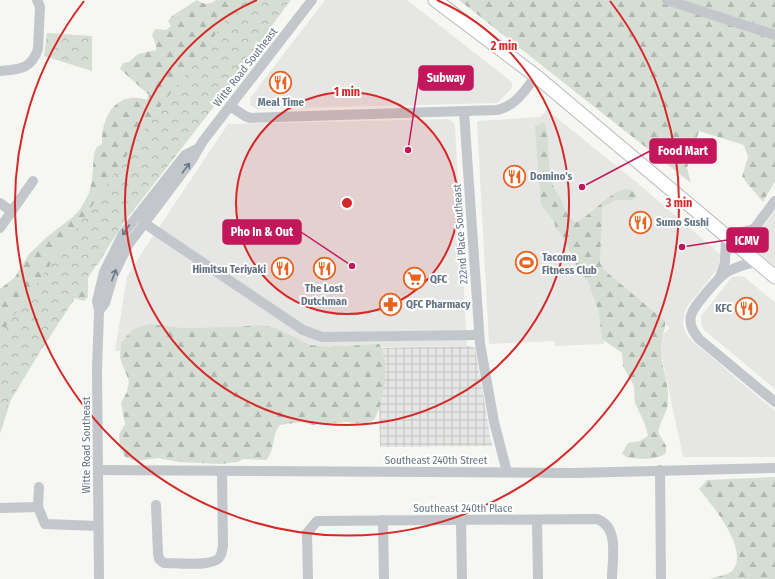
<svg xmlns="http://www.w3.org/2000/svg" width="775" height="579" viewBox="0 0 775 579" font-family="'Fira Sans Condensed',sans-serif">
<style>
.built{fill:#e6e7e5}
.industrial{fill:url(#industrial-grid)}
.forest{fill:url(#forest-firs)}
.park{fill:url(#park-crowns)}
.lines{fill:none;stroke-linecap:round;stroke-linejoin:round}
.major-casing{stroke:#b6babe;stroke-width:15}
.minor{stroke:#c3c6ca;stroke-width:10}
.major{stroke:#fff;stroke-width:13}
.oneway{stroke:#697788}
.ring{fill:none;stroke:#d62828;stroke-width:2}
.labels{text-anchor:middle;stroke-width:4;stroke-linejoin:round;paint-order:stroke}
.street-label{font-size:11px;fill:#647384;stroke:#fff}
.poi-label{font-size:11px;font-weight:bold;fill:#647384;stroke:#fff;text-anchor:start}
.centre{fill:#d62828;stroke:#fff;stroke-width:2}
.ring-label{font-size:12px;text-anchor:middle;font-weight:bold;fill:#d62828;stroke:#fff;stroke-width:4;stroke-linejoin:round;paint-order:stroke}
.leader{fill:none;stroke:#c2185b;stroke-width:1.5}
.callout-dot{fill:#c2185b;stroke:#fff;stroke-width:1.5}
.callout{fill:#c2185b;stroke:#c2185b;stroke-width:1.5}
.callout-label{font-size:12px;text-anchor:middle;font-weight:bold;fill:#fff}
</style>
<defs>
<pattern id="industrial-grid" width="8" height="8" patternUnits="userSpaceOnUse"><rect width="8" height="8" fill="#e6e7e5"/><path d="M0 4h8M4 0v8" fill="none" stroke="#bec0bf"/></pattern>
<pattern id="forest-firs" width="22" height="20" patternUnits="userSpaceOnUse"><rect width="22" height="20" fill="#d6ddd3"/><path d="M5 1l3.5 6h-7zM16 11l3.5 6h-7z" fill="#b1b8b1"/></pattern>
<pattern id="park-crowns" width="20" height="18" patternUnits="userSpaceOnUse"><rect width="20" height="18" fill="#d6ddd3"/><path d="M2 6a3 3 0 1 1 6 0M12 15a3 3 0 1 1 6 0" fill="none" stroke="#b1b8b1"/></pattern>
</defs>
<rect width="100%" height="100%" fill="#f6f6f2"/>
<g class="built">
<path d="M325,0H407L512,82V88L497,103L257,109L250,105V98Z"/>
<path d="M547,110L634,180L721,255L719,264L715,272L686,308L683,322L684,329L688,337L775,411V457H683L658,339L670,328L597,268L576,229L603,312L604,344L555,346L554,341L489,344L477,121L540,117Z"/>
<path d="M448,119L453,122L455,127L467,346L115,351L127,277L145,248L228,124Z"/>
<path d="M775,211V266L755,250L751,243Z"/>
<path d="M743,276L775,302V389L704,330L701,323V316L732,277Z"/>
</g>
<path class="industrial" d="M471,346L475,348L492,446L380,447L378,348Z"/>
<g class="forest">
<path d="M197,0C204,5 209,5 216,0H291L129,211L100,261L97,265L90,269L88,273V297L84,301L68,296L18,377L0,434V289L15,277L29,254L48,236L73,217L81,208L89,193L92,181L94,153L97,147L102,144C101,117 116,90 147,100L149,95L120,69L123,63L129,62L138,54L156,50V45L152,35L155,29L166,30L171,26L168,21L172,16Z"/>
<path d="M459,0H775V181L763,202L742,177L748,157L744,145L699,131L687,168L691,183Z"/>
<path d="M542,122L545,124C551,144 546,168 554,188C556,192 559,195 561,199C564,208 567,216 575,222C587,222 625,170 637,197L631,200H616L602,207L600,263L604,270L665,321C666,329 661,336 661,345C660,364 669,382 668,400C668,412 660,421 658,432L666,446V453C657,461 637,459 626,457L622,453L628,443L640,441L648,436L645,424L635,403L634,386L623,366L622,353L602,339L599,313L588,281L580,273L562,235L556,229L554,221L541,205L535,127Z"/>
<path d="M149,324L183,328L237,327L259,325L276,328L310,345L330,347L379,344C391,361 384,403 374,420L364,424L347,422L313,425L301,422L280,425C271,435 276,450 266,460L243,459L238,462L220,464L179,462L158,458L136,461L125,457L120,446L119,434L125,424L121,403L127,392L129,381L120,358L121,343L132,330Z"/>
<path d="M775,477V579H711C717,576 728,575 732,571C751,551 712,505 699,489L707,480Z"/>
</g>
<g class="park">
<path d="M240,0H290L230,86L125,221L38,355L0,418V335L85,216L162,104L198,59Z"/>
<path d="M47,33L92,36V71L44,56Z"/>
</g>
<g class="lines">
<defs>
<path id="major" d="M435,0L536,76L775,277"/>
</defs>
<use href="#major" class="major-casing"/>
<g class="minor">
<path d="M667,0L775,35"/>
<path d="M0,71C19,69 31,70 38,49L40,7L37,0"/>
<path d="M230,106L245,116L250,118L497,110C516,106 525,90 536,76"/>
<path d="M464,112L480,344L494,422L507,472"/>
<path d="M0,203L11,211"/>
<path d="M150,206L145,214L144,223L303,330L322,337L479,335"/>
<path d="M0,228L33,181"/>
<path d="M754,229L775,201"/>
<path d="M751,258L754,229"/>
<path d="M756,262C746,264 736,267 727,272C719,277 713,285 707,292C693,309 682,319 699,339L775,402"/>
<path d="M720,277L725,262L726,236L754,229"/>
<path d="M99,311L105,303L113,276L128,245L192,160L203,141L312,0"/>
<path d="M98,470L574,473L775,468"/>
<path d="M660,470L661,579"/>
<path d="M39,487L38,507L45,524L98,526"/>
<path d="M156,505L158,553L159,559L164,563C177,563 211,567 219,558C222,555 222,550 223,546L222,471"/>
<path d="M0,508L38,507"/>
<path d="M383,520L384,579"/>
<path d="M461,520L462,579"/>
<path d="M537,520L538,579"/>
<path d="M99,579L97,370L99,311L97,301L104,272L123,234L185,155L197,149"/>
<path d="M308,579L307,533L317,521L597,519C620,527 612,560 612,579"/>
</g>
<use href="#major" class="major"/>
</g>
<defs><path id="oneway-shaft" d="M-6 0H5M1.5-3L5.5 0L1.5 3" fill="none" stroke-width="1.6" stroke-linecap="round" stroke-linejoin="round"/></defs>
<g class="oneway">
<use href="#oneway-shaft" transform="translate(186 168) rotate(-53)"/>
<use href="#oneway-shaft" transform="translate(126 230) rotate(124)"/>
<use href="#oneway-shaft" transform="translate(114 275) rotate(-69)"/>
</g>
<circle cx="347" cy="203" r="111" fill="#d62828" fill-opacity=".12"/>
<g class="ring">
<circle cx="347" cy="203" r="111"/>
<path d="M437 0A222 222 0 1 1 257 0"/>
<path d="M610 1A332 332 0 1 1 84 1"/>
</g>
<defs>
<symbol id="restaurant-ring" viewBox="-11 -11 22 22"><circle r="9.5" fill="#fff" stroke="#e86220" stroke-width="1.5"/><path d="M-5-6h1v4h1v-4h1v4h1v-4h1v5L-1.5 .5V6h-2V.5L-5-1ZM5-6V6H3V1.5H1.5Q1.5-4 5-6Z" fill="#e86220"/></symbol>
<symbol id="stadium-ring" viewBox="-11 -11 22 22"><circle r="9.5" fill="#fff" stroke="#e86220" stroke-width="1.5"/><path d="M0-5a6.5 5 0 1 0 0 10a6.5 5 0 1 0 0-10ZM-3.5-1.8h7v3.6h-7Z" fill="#e86220"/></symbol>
<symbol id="supermarket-ring" viewBox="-11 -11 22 22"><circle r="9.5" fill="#fff" stroke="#e86220" stroke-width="1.5"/><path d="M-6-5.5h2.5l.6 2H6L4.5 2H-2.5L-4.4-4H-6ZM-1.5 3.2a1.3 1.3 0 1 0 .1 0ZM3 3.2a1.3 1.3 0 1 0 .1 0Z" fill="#e86220"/></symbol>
<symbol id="pharmacy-ring" viewBox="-11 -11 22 22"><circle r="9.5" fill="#fff" stroke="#e86220" stroke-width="1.5"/><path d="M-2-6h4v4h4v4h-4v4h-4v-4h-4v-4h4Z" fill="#e86220"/></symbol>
</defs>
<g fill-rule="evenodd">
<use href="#restaurant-ring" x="268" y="70" width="25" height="25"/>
<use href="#restaurant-ring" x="502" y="164" width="25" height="25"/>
<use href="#restaurant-ring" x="628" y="210" width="25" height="25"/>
<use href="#stadium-ring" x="514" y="250" width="25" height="25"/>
<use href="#restaurant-ring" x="312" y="256" width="25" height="25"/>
<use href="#restaurant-ring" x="270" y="256" width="25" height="25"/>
<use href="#supermarket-ring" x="402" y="266" width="25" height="25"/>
<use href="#pharmacy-ring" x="378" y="292" width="25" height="25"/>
<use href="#restaurant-ring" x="734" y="296" width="25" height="25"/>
</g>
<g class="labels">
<g class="street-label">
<text transform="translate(245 67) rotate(-52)" y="4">Witte Road Southeast</text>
<text transform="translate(460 234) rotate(-94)" y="4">222nd Place Southeast</text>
<text transform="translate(86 445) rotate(-90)" y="4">Witte Road Southeast</text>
<text x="436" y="464">Southeast 240th Street</text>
<text x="463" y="512">Southeast 240th Place</text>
</g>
<g class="poi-label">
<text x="281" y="106" text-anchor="middle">Meal Time</text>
<text x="530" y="180">Domino's</text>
<text x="656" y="226">Sumo Sushi</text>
<text x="542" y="261">Tacoma<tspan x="542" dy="13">Fitness Club</tspan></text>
<text x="266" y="273" text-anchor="end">Himitsu Teriyaki</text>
<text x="430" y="283">QFC</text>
<text x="324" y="292" text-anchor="middle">The Lost<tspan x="324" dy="13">Dutchman</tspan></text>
<text x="406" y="308">QFC Pharmacy</text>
<text x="732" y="312" text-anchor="end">KFC</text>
</g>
</g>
<circle cx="347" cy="203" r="6" class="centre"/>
<g class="ring-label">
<text x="504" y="50">2 min</text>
<text x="347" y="96">1 min</text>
<text x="679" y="207">3 min</text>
</g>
<path class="leader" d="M408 150L419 78M582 187L650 151M352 266L301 232M682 247L727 240"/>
<g class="callout-dot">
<circle cx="408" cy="150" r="4"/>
<circle cx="582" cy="187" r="4"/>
<circle cx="352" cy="266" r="4"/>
<circle cx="682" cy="247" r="4"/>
</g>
<g class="callout">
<rect x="419" y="66" width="54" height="24" rx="4"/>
<rect x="650" y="139" width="66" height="24" rx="4"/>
<rect x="223" y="220" width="78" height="24" rx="4"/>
<rect x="727" y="228" width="41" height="24" rx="4"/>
</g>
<g class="callout-label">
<text x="446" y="82">Subway</text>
<text x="683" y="155">Food Mart</text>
<text x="262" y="236">Pho In &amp; Out</text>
<text x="747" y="245">ICMV</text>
</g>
</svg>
